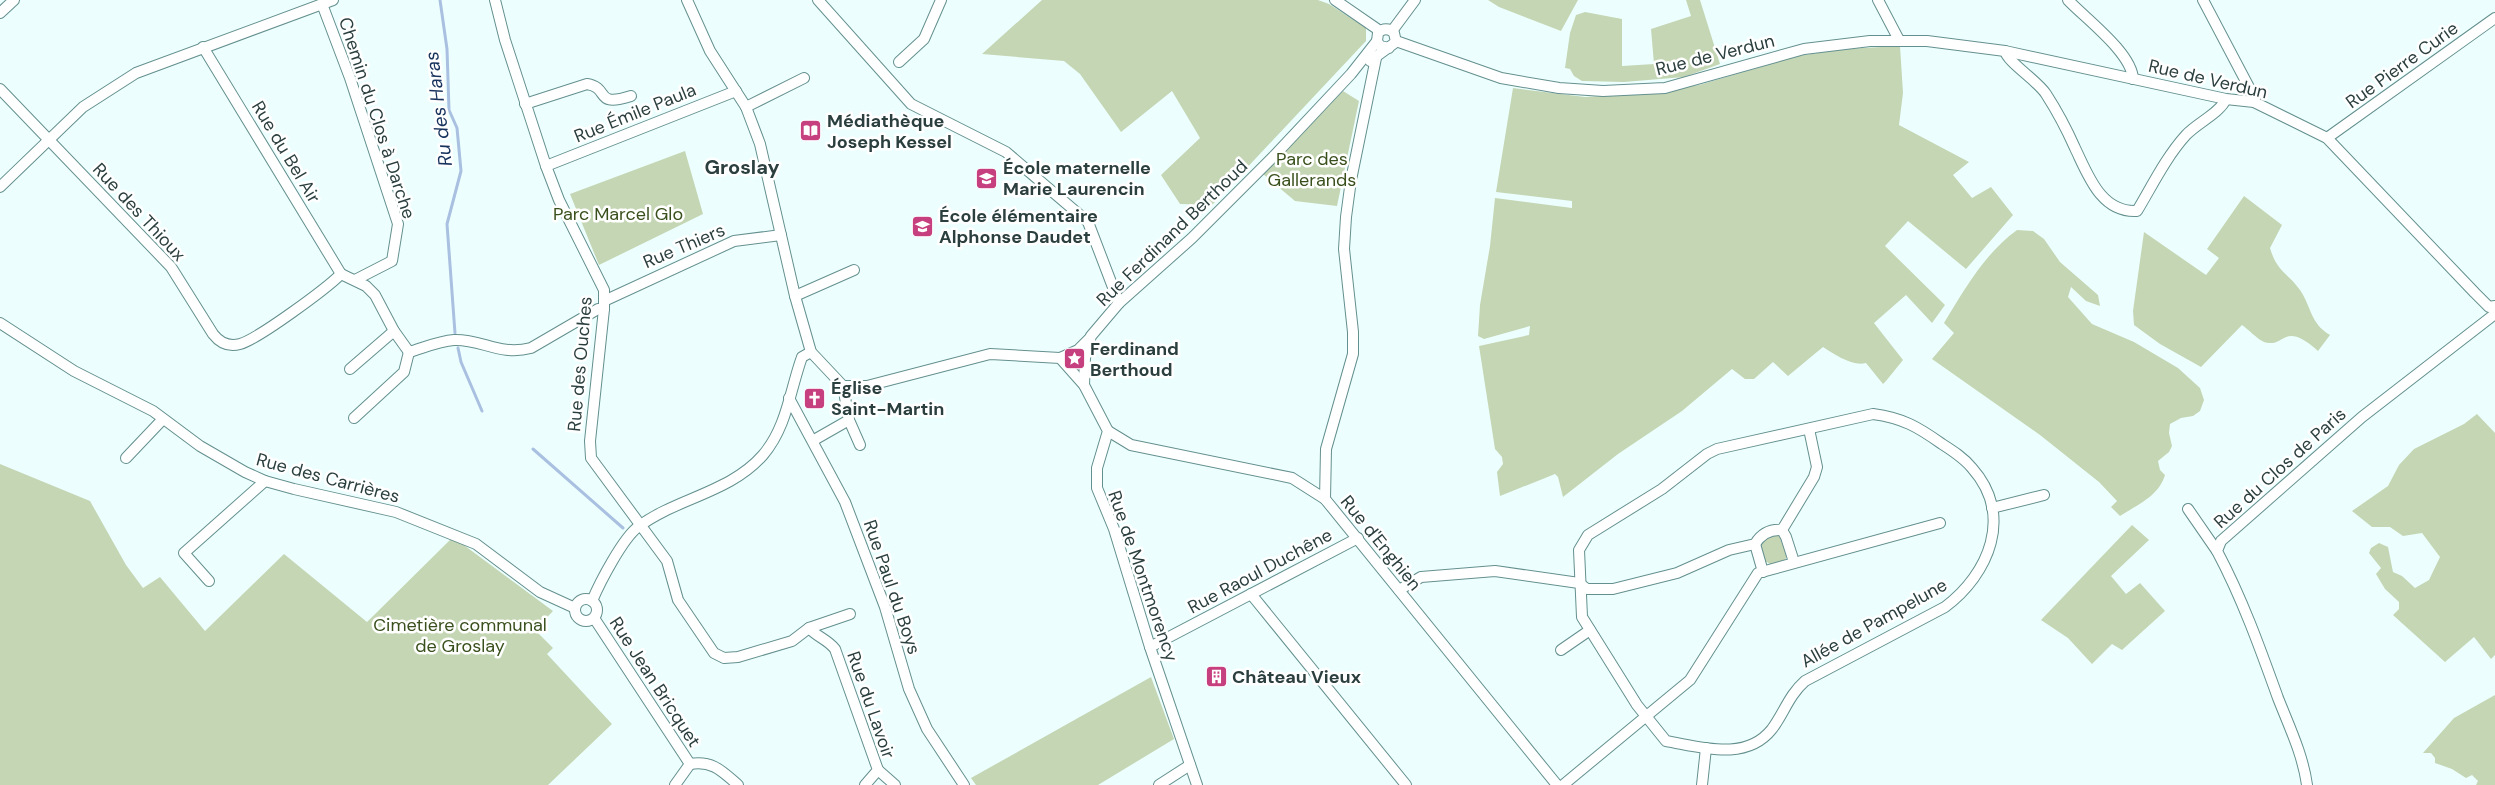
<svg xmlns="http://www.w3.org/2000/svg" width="2495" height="785" viewBox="0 0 2495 785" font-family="'DM Sans',sans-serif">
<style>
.green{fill:#c5d6b5}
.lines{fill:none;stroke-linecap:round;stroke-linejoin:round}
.stream{stroke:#aac0e1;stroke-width:3}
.minor-casing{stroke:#64908f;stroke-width:12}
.minor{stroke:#fff;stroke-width:10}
.labels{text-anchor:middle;stroke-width:5;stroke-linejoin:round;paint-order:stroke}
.street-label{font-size:18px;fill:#2c3f3f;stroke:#fff}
.poi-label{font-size:18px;font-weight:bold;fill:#2c3f3f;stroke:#fff;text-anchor:start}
.park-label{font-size:18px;fill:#39501c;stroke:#fff}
.water-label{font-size:19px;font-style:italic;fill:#17335d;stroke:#fff}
.quarter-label{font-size:20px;font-weight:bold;fill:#2c3f3f;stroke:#fff}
</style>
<rect width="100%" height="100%" fill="#ecfffe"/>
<g class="green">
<path d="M1042,0H1318L1329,4L1366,28V41L1212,205L1180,204L1161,175L1200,138L1172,91L1121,132L1080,74L1064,61L982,54Z"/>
<path d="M1488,0H1578L1561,31L1499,7Z"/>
<path d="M1686,0H1700L1720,64L1684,77L1624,82L1582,81L1574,76L1570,69L1565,68L1570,33L1576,15L1585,12L1622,19V66L1654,64L1651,29L1691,16Z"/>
<path d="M1900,46L1903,93L1899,125L1969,162L1953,175L1972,198L1991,187L2013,215L1966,269L1908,221L1885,246L1945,305L1932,323L1906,295L1874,323L1903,360L1886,381L1883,384L1866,363C1853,367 1834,354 1823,347L1788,376L1773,362L1754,379H1745L1732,369L1682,411L1618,454L1563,497L1558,477L1555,474L1500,496L1497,472L1503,464L1502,457L1495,449L1479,346L1529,335L1530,326L1484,339L1478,336L1480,305L1490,246L1495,198L1572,208V201L1496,192L1513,88L1585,97L1640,94L1699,85L1798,56L1844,49Z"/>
<path d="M1343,91L1359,101L1337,206L1295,201L1263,174Z"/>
<path d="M685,151L703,214L599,265L570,194Z"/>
<path d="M2244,196L2282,225L2270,248C2277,272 2287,272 2300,290C2312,308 2310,323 2330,335L2318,351C2283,319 2285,349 2264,342C2257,339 2248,329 2242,325L2201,367L2160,344L2134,325L2133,311L2144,232L2206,275L2219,258L2207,249Z"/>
<path d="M2017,230L2033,231L2044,239L2060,262L2098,295L2100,306L2086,301L2071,287L2068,297L2092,324L2134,342L2178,368L2200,388L2204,400L2200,411L2193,416L2181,418L2170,424L2169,433L2172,446L2169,452L2158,461L2160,470L2165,475C2159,496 2137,505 2120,516L2111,507L2117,501L2099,482L2040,435L1932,359L1954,333L1944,323C1964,290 1985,253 2017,230Z"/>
<path d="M2477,414L2495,433V655L2491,659L2474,637L2445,662L2393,615L2399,609V602L2385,589L2376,574L2381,568L2369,553L2371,548L2379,543L2388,547L2393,572L2402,576L2415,588L2429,580L2440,557L2422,533L2403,536L2390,527H2372L2352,511L2388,486L2399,465L2414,449L2464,424Z"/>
<path d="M0,464L90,501L126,565L143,588L160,577L205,631L284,554L367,622L453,537L553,611L535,630L553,648L547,654L612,724L548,785H0Z"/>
<path d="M2132,525L2149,540L2111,576L2126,594L2140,583L2165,611L2122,650L2112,644L2092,664L2068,638L2041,620Z"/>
<path d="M1776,534L1783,538L1788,554L1784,562L1772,565L1765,561L1761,545L1765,538Z"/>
<path d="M1151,677L1174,739L1098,785H976L971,778Z"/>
<path d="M2495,695V785H2476L2478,781L2472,775L2466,778L2452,769L2435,763V758L2431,753H2423L2454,718Z"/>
</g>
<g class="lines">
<g class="stream">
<path d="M440,0L447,49L449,110L457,128L461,171L447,224L455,333"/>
<path d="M458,348L461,362L482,411"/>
<path d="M533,449L623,528"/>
</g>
<defs>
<g id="minor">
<path d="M495,0L505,40L546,166L559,200L604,290V309L590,441L591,458L667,561L678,600L714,653L724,658L738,657L792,641L809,628C817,637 827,639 835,649L878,770L865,785"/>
<path d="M687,0L710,51L746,107L760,144L795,296L811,352L843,386H867L990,354L1060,358L1084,385L1108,431L1097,468V488L1114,529L1150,647L1197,785"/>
<path d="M818,0L911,104L1006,152L1088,222L1119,303"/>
<path d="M1335,0L1380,31"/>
<path d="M1878,0L1899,40"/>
<path d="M2068,0C2086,19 2132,53 2133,79"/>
<path d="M2203,0L2251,91L2254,102"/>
<path d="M322,4L350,78L398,224L392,261L355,280"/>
<path d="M0,13L14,0"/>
<path d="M1392,31L1415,0"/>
<path d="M1396,41L1501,78L1559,88L1603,91L1665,88L1804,49L1870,41H1927L2005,51L2226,99L2254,102L2327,138L2475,293L2489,307L2495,306"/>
<path d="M203,47L341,274"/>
<path d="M2005,51C2008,63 2037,80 2046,94C2057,111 2067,130 2075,148C2088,175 2101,213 2137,211C2152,186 2166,157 2186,135C2197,123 2220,113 2226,99"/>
<path d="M1370,61L1396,42L1394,33C1389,28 1383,28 1378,33L1377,41L1380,46L1389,48"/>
<path d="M899,62L924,39L941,0"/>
<path d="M0,89L171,267L213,334C220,343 229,347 240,344C258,339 326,289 341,274"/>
<path d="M525,104L587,84C611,88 593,108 631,96"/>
<path d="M746,107L804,78"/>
<path d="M2327,138L2495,18"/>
<path d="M546,166L736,91"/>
<path d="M0,187L83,107L136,73L333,0"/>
<path d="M341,274L366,286L375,295L394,331L409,352C423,348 439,341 454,340C482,339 499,356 531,348L598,309H604"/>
<path d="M795,296L854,270"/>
<path d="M604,301L734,241L781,235"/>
<path d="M0,323L74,371L153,411L200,446L245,472L265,481L294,489L396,512L476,544L540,592L575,608"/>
<path d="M1060,358L1078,350L1090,338"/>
<path d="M350,369L394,331"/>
<path d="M1084,385L1085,358L1091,336L1119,303L1192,238L1273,157L1351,74L1377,41"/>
<path d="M789,398L845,502L885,607L909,689L927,729L964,785"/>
<path d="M1873,414C1903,418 1918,427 1942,444C1953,451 1964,458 1972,468C2014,515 1989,574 1945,607L1805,681C1789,695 1784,713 1772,729C1746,762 1701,747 1666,741L1637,705L1582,617L1579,550L1588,535L1662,489L1707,454L1717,449Z"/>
<path d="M354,418L404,372L409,352"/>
<path d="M849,420L860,445"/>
<path d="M1108,431L1131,445L1292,478L1325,499L1557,785"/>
<path d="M814,440L849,420L843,386"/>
<path d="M126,458L163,419"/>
<path d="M1325,499L1326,449L1353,354V332L1344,249L1346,217L1351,180L1376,58"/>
<path d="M1992,508L2044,495"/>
<path d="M2188,509L2217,551"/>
<path d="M1782,530L1786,537L1794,562"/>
<path d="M1755,544L1763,572"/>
<path d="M209,581L184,553L265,481"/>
<path d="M1399,590L1421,577L1495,571L1579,583L1587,589H1613L1677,573L1729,550L1755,544C1761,534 1770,529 1782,530L1814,477L1817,467L1809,429"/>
<path d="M1251,594L1406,785"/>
<circle cx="586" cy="610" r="11"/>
<path d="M592,601C600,582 623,538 638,527C676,498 730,493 763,455C787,427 790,390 802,357L811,352"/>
<path d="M594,618L690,764"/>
<path d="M809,628L850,614"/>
<path d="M1150,647L1358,538"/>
<path d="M1561,650L1590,630"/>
<path d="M690,764C712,760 722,771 738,785"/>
<path d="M878,770L895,785"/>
<path d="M675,785L690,764"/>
<path d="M1159,785L1190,765"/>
<path d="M1563,785L1690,680L1758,573L1940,523"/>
<path d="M1702,785L1706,748"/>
<path d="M2307,785C2303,755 2289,726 2278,698C2260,648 2242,598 2217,551L2221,541L2362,417L2495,314"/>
</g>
</defs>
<use href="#minor" class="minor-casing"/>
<use href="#minor" class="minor"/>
</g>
<defs>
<symbol id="library-square" viewBox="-11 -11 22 22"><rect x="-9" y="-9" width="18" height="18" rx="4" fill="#c63f7e" stroke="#fff"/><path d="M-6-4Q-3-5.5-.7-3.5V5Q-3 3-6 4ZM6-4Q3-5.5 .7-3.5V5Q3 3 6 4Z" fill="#fff"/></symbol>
<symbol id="school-square" viewBox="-11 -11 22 22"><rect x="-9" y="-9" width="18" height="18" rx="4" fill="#c63f7e" stroke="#fff"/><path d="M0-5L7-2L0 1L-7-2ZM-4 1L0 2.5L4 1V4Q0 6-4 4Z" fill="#fff"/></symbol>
<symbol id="sight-square" viewBox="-11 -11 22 22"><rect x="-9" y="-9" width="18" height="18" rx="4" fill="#c63f7e" stroke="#fff"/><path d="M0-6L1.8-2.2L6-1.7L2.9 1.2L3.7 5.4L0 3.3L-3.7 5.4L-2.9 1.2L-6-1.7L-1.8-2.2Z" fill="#fff"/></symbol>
<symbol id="church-square" viewBox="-11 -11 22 22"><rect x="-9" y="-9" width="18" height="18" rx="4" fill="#c63f7e" stroke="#fff"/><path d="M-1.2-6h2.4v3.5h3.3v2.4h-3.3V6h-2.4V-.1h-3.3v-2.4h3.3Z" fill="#fff"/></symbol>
<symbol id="building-square" viewBox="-11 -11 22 22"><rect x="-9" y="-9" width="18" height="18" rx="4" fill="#c63f7e" stroke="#fff"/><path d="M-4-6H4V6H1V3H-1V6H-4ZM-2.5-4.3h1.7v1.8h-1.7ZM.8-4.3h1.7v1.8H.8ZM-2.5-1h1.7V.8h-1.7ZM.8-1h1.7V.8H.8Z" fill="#fff"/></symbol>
</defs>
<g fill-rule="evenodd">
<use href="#library-square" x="798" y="118" width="25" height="25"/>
<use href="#school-square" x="974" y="166" width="25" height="25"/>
<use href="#school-square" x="910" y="214" width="25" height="25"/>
<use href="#sight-square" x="1062" y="346" width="25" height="25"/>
<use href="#church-square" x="802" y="386" width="25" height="25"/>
<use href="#building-square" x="1204" y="664" width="25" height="25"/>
</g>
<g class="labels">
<g class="street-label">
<text transform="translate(1715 55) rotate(-14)" y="6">Rue de Verdun</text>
<text transform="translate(2402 65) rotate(-36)" y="6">Rue Pierre Curie</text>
<text transform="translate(2208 79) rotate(13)" y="6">Rue de Verdun</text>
<text transform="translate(635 113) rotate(-22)" y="6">Rue Émile Paula</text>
<text transform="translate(377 118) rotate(72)" y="6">Chemin du Clos à Darche</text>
<text transform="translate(286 152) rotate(59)" y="6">Rue du Bel Air</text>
<text transform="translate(139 212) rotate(47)" y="6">Rue des Thioux</text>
<text transform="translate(1172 233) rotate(-44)" y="6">Rue Ferdinand Berthoud</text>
<text transform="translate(684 246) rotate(-23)" y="6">Rue Thiers</text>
<text transform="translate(580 364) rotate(-85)" y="6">Rue des Ouches</text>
<text transform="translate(2280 468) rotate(-42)" y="6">Rue du Clos de Paris</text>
<text transform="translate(328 478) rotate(15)" y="6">Rue des Carrières</text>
<text transform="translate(1381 543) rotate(51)" y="6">Rue d'Enghien</text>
<text transform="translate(1260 571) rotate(-28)" y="6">Rue Raoul Duchêne</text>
<text transform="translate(1143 576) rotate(71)" y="6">Rue de Montmorency</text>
<text transform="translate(892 587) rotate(71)" y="6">Rue Paul du Boys</text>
<text transform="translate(1874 623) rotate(-29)" y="6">Allée de Pampelune</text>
<text transform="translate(655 682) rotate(57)" y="6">Rue Jean Bricquet</text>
<text transform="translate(871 705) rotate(71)" y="6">Rue du Lavoir</text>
</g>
<g class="poi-label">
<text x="827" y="127">Médiathèque<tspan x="827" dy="21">Joseph Kessel</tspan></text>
<text x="1003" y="174">École maternelle<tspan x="1003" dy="21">Marie Laurencin</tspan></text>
<text x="939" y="222">École élémentaire<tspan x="939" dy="21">Alphonse Daudet</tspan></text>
<text x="1090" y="355">Ferdinand<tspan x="1090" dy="21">Berthoud</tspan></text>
<text x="831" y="394">Église<tspan x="831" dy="21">Saint-Martin</tspan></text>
<text x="1232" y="683">Château Vieux</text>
</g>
<g class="park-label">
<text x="1312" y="165">Parc des<tspan x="1312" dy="21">Gallerands</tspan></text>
<text x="618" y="220">Parc Marcel Glo</text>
<text x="460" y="631">Cimetière communal<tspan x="460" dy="21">de Groslay</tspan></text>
</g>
<g class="water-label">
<text transform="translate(438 109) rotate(-97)" y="7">Ru des Haras</text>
</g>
<g class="quarter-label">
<text x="742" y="174">Groslay</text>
</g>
</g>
</svg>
